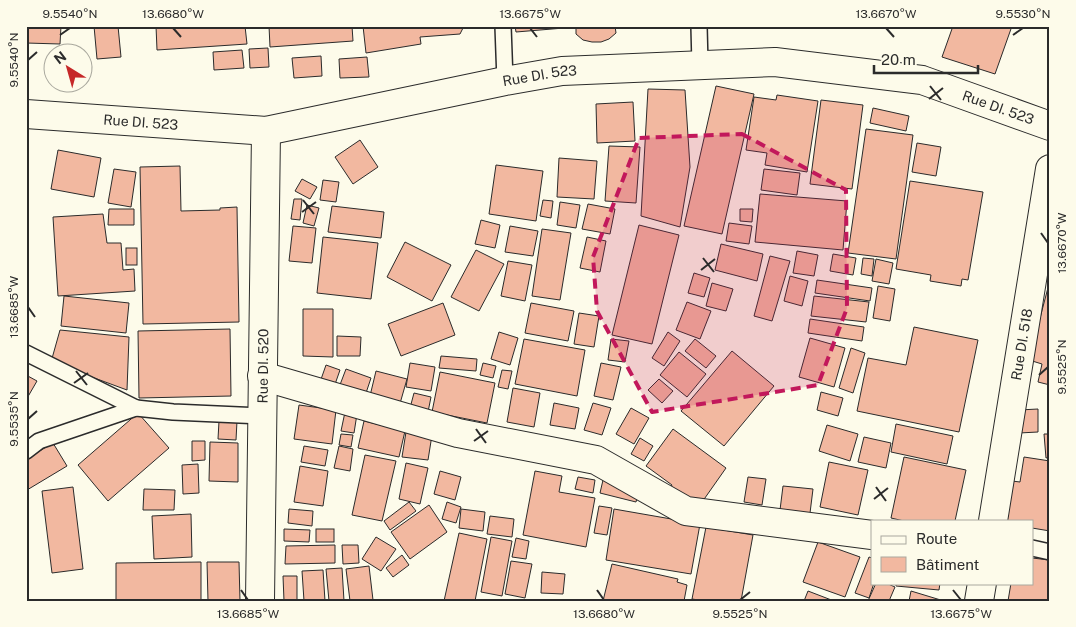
<svg xmlns="http://www.w3.org/2000/svg" width="1076" height="627" viewBox="0 0 1076 627" font-family="'Public Sans',sans-serif">
<style>
.building{fill:#f2b8a0;stroke:#2b2b2b}
.lines{fill:none;stroke-linecap:round;stroke-linejoin:round}
.service-casing{stroke:#2b2b2b;stroke-width:18}
.minor-casing{stroke:#2b2b2b;stroke-width:30}
.service{stroke:#fdfbea;stroke-width:15}
.minor{stroke:#fdfbea;stroke-width:28}
.marked{fill:#c2185b;fill-opacity:0.2;stroke:#c2185b;stroke-width:4;stroke-dasharray:10 6;stroke-linejoin:round}
.ticks{fill:none;stroke:#2b2b2b;stroke-width:2}
.labels{text-anchor:middle;stroke-width:4;stroke-linejoin:round;paint-order:stroke}
.street-label{font-size:14px;fill:#2b2b2b;stroke:#fdfbea}
.neatline{fill:none;stroke:#2b2b2b;stroke-width:2}
.ticks-label{font-size:12px;text-anchor:middle;fill:#2b2b2b}
</style>
<rect width="100%" height="100%" fill="#fdfbea"/>
<g class="building">
<path d="M26,26H61L60,44L26,43Z"/>
<path d="M94,26H118L121,57L97,59Z"/>
<path d="M156,26H245L247,44L157,50Z"/>
<path d="M269,26H352L353,41L270,47Z"/>
<path d="M363,26H464L460,34L420,37L421,44L366,53Z"/>
<path d="M515,26H615L616,33L609,39L601,42H592L583,40L576,34V27L516,32Z"/>
<path d="M953,26H1012L995,74L942,57Z"/>
<path d="M268,48L269,67L250,68L249,49Z"/>
<path d="M242,50L244,68L214,70L213,52Z"/>
<path d="M321,56L322,76L294,78L292,58Z"/>
<path d="M367,57L369,77L340,78L339,59Z"/>
<path d="M716,86L754,94L722,234L684,226Z"/>
<path d="M648,89L685,90L690,167L680,227L641,216Z"/>
<path d="M777,95L818,101L807,172L765,165L767,153L746,150L754,97L776,100Z"/>
<path d="M821,100L863,105L852,189L810,184Z"/>
<path d="M633,102L635,141L597,143L596,104Z"/>
<path d="M873,108L909,116L906,131L870,123Z"/>
<path d="M866,129L913,135L896,259L848,253Z"/>
<path d="M360,140L378,167L353,184L335,157Z"/>
<path d="M917,143L941,147L936,176L912,172Z"/>
<path d="M609,146L640,147L636,203L605,201Z"/>
<path d="M58,150L101,158L94,197L51,189Z"/>
<path d="M559,158L597,161L594,199L557,197Z"/>
<path d="M496,165L543,171L536,221L489,214Z"/>
<path d="M180,166L181,211L220,210V208L237,207L239,322L143,324L140,167Z"/>
<path d="M114,169L136,172L131,207L108,203Z"/>
<path d="M764,169L800,173L797,195L761,190Z"/>
<path d="M302,179L317,187L310,199L295,191Z"/>
<path d="M323,180L339,182L336,202L320,200Z"/>
<path d="M910,181L983,192L968,280L962,279L961,286L930,281L931,275L896,269Z"/>
<path d="M760,194L847,201L843,250L755,242Z"/>
<path d="M294,199H302L300,220L291,219Z"/>
<path d="M543,200L553,201L551,218L540,216Z"/>
<path d="M560,202L580,205L576,228L557,225Z"/>
<path d="M588,204L615,209L610,234L582,229Z"/>
<path d="M307,205L319,208L314,226L303,223Z"/>
<path d="M332,206L384,212L381,238L328,232Z"/>
<path d="M109,209H134V225H108Z"/>
<path d="M740,209H753L752,222L740,221Z"/>
<path d="M103,214L107,243H121L123,270L134,269L135,291L58,296L53,217Z"/>
<path d="M481,220L500,225L495,248L475,244Z"/>
<path d="M729,223L752,226L749,244L726,241Z"/>
<path d="M639,225L679,235L652,344L612,335Z"/>
<path d="M293,226L316,228L312,263L289,261Z"/>
<path d="M510,226L538,231L533,256L505,252Z"/>
<path d="M542,229L571,233L560,300L532,296Z"/>
<path d="M323,237L378,243L371,299L317,293Z"/>
<path d="M587,237L606,241L600,272L580,268Z"/>
<path d="M405,242L451,265L432,301L387,277Z"/>
<path d="M721,244L763,254L757,281L715,270Z"/>
<rect x="126" y="248" width="11" height="17"/>
<path d="M476,250L504,264L479,311L451,297Z"/>
<path d="M797,251L818,255L814,276L793,273Z"/>
<path d="M833,254L856,258L853,275L830,271Z"/>
<path d="M770,256L790,261L772,321L754,316Z"/>
<path d="M863,258L874,259L872,276L861,274Z"/>
<path d="M876,259L893,263L889,284L872,281Z"/>
<path d="M508,261L532,265L525,301L501,296Z"/>
<path d="M694,273L710,278L704,297L688,293Z"/>
<path d="M790,276L808,281L802,306L784,301Z"/>
<path d="M817,280L872,288L870,301L815,293Z"/>
<path d="M1050,280V385L1038,382L1042,364L1029,360Z"/>
<path d="M712,283L733,289L726,311L706,306Z"/>
<path d="M878,286L895,289L890,321L873,318Z"/>
<path d="M64,296L129,303L126,333L61,326Z"/>
<path d="M814,296L869,302L866,322L811,316Z"/>
<path d="M687,302L711,311L700,339L676,330Z"/>
<path d="M443,303L455,335L401,356L388,324Z"/>
<path d="M531,303L574,311L568,341L525,333Z"/>
<path d="M303,309H333V357L303,356Z"/>
<path d="M579,313L599,316L594,347L574,344Z"/>
<path d="M810,319L864,327L862,341L808,333Z"/>
<path d="M914,327L978,340L959,432L857,411L868,358L906,365Z"/>
<path d="M230,329L231,396L139,398L138,331Z"/>
<path d="M60,330L129,337L127,390L51,362Z"/>
<path d="M499,332L518,338L510,365L491,359Z"/>
<path d="M668,332L680,341L664,366L652,358Z"/>
<path d="M337,336L361,337L360,356H337Z"/>
<path d="M810,338L845,348L834,387L799,377Z"/>
<path d="M524,339L585,350L577,396L515,384Z"/>
<path d="M611,339L629,341L625,362L608,360Z"/>
<path d="M695,339L716,356L706,368L685,351Z"/>
<path d="M851,348L865,353L853,393L839,388Z"/>
<path d="M732,351L774,386L724,446L681,411Z"/>
<path d="M679,352L706,374L687,397L660,375Z"/>
<path d="M441,356L477,359L476,371L439,368Z"/>
<path d="M410,363L435,367L431,391L406,387Z"/>
<path d="M483,363L496,366L493,378L480,375Z"/>
<path d="M601,363L621,367L613,400L594,396Z"/>
<path d="M326,365L340,370L333,390L319,385Z"/>
<path d="M346,369L371,378L364,399L338,390Z"/>
<path d="M502,370L512,371L508,389L498,387Z"/>
<path d="M376,371L407,379L399,407L369,400Z"/>
<path d="M440,372L495,383L487,423L432,412Z"/>
<path d="M26,375L37,381L26,400Z"/>
<path d="M659,379L673,391L662,403L648,390Z"/>
<path d="M513,388L540,393L534,427L507,422Z"/>
<path d="M821,392L843,398L838,416L817,410Z"/>
<path d="M414,393L431,397L428,412L410,408Z"/>
<path d="M554,403L579,408L575,429L550,425Z"/>
<path d="M593,403L611,408L602,435L584,430Z"/>
<path d="M299,405L336,410L332,444L294,439Z"/>
<path d="M631,408L649,418L634,444L616,434Z"/>
<path d="M1038,409V432L1019,433V410Z"/>
<path d="M345,412L357,414L354,433L341,431Z"/>
<path d="M138,413L169,448L108,501L78,465Z"/>
<path d="M219,421H237L236,440L218,439Z"/>
<path d="M364,421L405,431L399,457L358,448Z"/>
<path d="M896,424L953,436L947,464L891,452Z"/>
<path d="M827,425L858,434L850,461L819,451Z"/>
<path d="M673,429L726,468L700,505L669,490L672,485L646,466Z"/>
<path d="M406,432L432,435L428,460L402,457Z"/>
<path d="M341,434L353,435L351,447L339,445Z"/>
<path d="M1044,434H1050V457L1046,458Z"/>
<path d="M864,437L891,443L886,468L858,462Z"/>
<path d="M640,438L653,446L644,461L631,454Z"/>
<path d="M192,441H205V460L192,461Z"/>
<path d="M210,442L238,443V482L209,481Z"/>
<path d="M53,443L67,466L27,490L26,459Z"/>
<path d="M304,446L328,450L325,466L301,462Z"/>
<path d="M339,446L353,449L350,471L334,468Z"/>
<path d="M365,455L396,461L382,521L352,515Z"/>
<path d="M904,457L966,470L955,521H904L891,518Z"/>
<path d="M1024,457L1050,461V531L1032,528V521H1007L1012,481L1020,482Z"/>
<path d="M829,462L868,470L858,515L820,507Z"/>
<path d="M406,463L428,468L420,504L399,499Z"/>
<path d="M198,464L199,493L183,494L182,465Z"/>
<path d="M300,466L328,471L323,506L294,502Z"/>
<path d="M440,471L461,477L455,500L434,494Z"/>
<path d="M535,471L562,476L559,492L595,498L586,547L523,535Z"/>
<path d="M578,477L595,480L593,493L575,489Z"/>
<path d="M748,477L766,479L762,505L744,502Z"/>
<path d="M603,480L639,490L636,502L600,493Z"/>
<path d="M783,486L813,489L810,513L780,510Z"/>
<path d="M73,487L83,569L52,573L42,491Z"/>
<path d="M144,489L175,490L174,510H143Z"/>
<path d="M409,502L416,511L390,530L384,521Z"/>
<path d="M447,502L461,507L456,523L442,519Z"/>
<path d="M429,505L447,532L410,559L391,532Z"/>
<path d="M599,506L612,508L607,535L594,533Z"/>
<path d="M289,509L313,511L312,526L288,523Z"/>
<path d="M461,509L485,512L483,531L459,528Z"/>
<path d="M614,509L700,524L691,574L606,560Z"/>
<path d="M191,514L192,557L154,559L152,516Z"/>
<path d="M490,516L514,519L512,537L487,534Z"/>
<path d="M706,527L753,535L741,601H705L692,599Z"/>
<path d="M284,529L310,530L309,542L284,541Z"/>
<rect x="316" y="529" width="18" height="13"/>
<path d="M459,533L487,539L475,601H444Z"/>
<path d="M376,537L396,549L381,571L362,559Z"/>
<path d="M491,537L512,541L502,596L481,592Z"/>
<path d="M516,538L529,541L526,559L512,557Z"/>
<path d="M818,542L860,557L845,597L803,582Z"/>
<path d="M335,545V563L285,564L286,546Z"/>
<path d="M342,545H358L359,563L343,564Z"/>
<path d="M402,555L409,565L393,577L386,568Z"/>
<path d="M869,557L872,558V583H874L869,598L855,593Z"/>
<path d="M1032,558L1050,560V601H1008L1011,583H1032Z"/>
<path d="M511,561L532,564L525,598L505,594Z"/>
<path d="M201,562V601H116V563Z"/>
<path d="M207,562H239L240,601H208Z"/>
<path d="M612,564L678,579L677,582L687,585L684,601H603Z"/>
<path d="M369,566L373,600L350,601L346,569Z"/>
<path d="M342,568L344,601H329L326,569Z"/>
<path d="M323,570L325,601H304L302,571Z"/>
<path d="M542,572L565,574L563,594L541,593Z"/>
<path d="M283,576H297V601H284Z"/>
<path d="M876,583H886L895,587L889,601H868Z"/>
<path d="M896,583H940L939,590L896,586Z"/>
<path d="M808,591L834,601H804Z"/>
<path d="M911,591L944,601H909Z"/>
</g>
<g class="lines">
<defs>
<g id="service">
<path d="M503,26L505,81"/>
<path d="M699,26L700,65"/>
<path d="M26,353L136,408"/>
<path d="M26,451L39,441L136,408L173,412L262,416"/>
<path d="M1032,548L1050,552"/>
</g>
<g id="minor">
<path id="s1" d="M26,114L266,131L505,81L562,71L775,62L922,80L1050,126"/>
<path d="M262,376L458,433L596,460L686,511L872,535"/>
<path id="s2" d="M993,521L1050,169"/>
<path id="s3" d="M260,601L266,131"/>
<path d="M979,601L982,583"/>
</g>
</defs>
<use href="#service" class="service-casing"/>
<use href="#minor" class="minor-casing"/>
<use href="#service" class="service"/>
<use href="#minor" class="minor"/>
</g>
<path class="marked" d="M742,134L846,190L847,308L818,385L652,412L597,311L593,257L639,138Z"/>
<path class="ticks" d="M173,28L181,37M530,28L537,37M886,28L894,37M60,35L70,28M1013,35L1023,28M28,60L37,52M930,86L941,100M929,99L943,88M303,200L314,214M302,212L316,202M1041,233L1048,243M703,258L714,272M701,270L715,259M28,307L35,317M76,371L87,385M1039,375L1048,367M74,383L88,373M28,419L37,411M476,429L486,443M474,441L488,431M876,487L886,501M874,499L888,488M241,590L248,600M597,590L604,600M953,590L961,600M740,600L750,592"/>
<g class="labels">
<g class="street-label">
<text dy="5" stroke="none"><textPath href="#s1" startOffset="520">Rue DI. 523</textPath></text>
<text dy="5" stroke="none"><textPath href="#s1" startOffset="985">Rue DI. 523</textPath></text>
<text dy="5" stroke="none"><textPath href="#s1" startOffset="115">Rue DI. 523</textPath></text>
<text dy="5" stroke="none"><textPath href="#s2" startOffset="179">Rue DI. 518</textPath></text>
<text dy="5" stroke="none"><textPath href="#s3" startOffset="235">Rue DI. 520</textPath></text>
</g>
</g>
<rect width="1076" height="627" fill="none" stroke="#fdfbea" stroke-width="55"/>
<rect x="871" y="520" width="162" height="65" fill="#fdfbea" stroke="#a9a89e"/>
<rect x="881" y="536" width="25" height="8" fill="#fdfbea" stroke="#a9a89e"/>
<text x="916" y="544" font-size="15" fill="#2b2b2b">Route</text>
<rect x="881" y="557" width="25" height="15" fill="#f2b8a0" stroke="#a9a89e"/>
<text x="916" y="570" font-size="15" fill="#2b2b2b">Bâtiment</text>
<g transform="translate(68 68) rotate(323)"><circle r="24" fill="#fdfbea" stroke="#a9a89e"/>
<path d="M0-4L9 19L0 12L-9 19Z" fill="#c62828"/>
<text y="-8" font-size="14" font-weight="bold" text-anchor="middle" fill="#2b2b2b">N</text>
</g>
<path d="M874 65v8h104v-8" fill="none" stroke="#2b2b2b" stroke-width="2.5"/>
<text x="881" y="65" font-size="15" fill="#2b2b2b" stroke="#fdfbea" stroke-width="4" paint-order="stroke">20 m</text>
<rect x="28" y="28" width="1020" height="572" class="neatline"/>
<g class="ticks-label">
<text x="70" y="18">9.5540°N</text>
<text x="173" y="18">13.6680°W</text>
<text x="530" y="18">13.6675°W</text>
<text x="886" y="18">13.6670°W</text>
<text x="1023" y="18">9.5530°N</text>
<text transform="translate(14 60) rotate(-90)" y="4">9.5540°N</text>
<text transform="translate(1062 243) rotate(-90)" y="4">13.6670°W</text>
<text transform="translate(14 307) rotate(-90)" y="4">13.6685°W</text>
<text transform="translate(1062 367) rotate(-90)" y="4">9.5525°N</text>
<text transform="translate(14 419) rotate(-90)" y="4">9.5535°N</text>
<text x="248" y="618">13.6685°W</text>
<text x="604" y="618">13.6680°W</text>
<text x="740" y="618">9.5525°N</text>
<text x="961" y="618">13.6675°W</text>
</g>
</svg>
